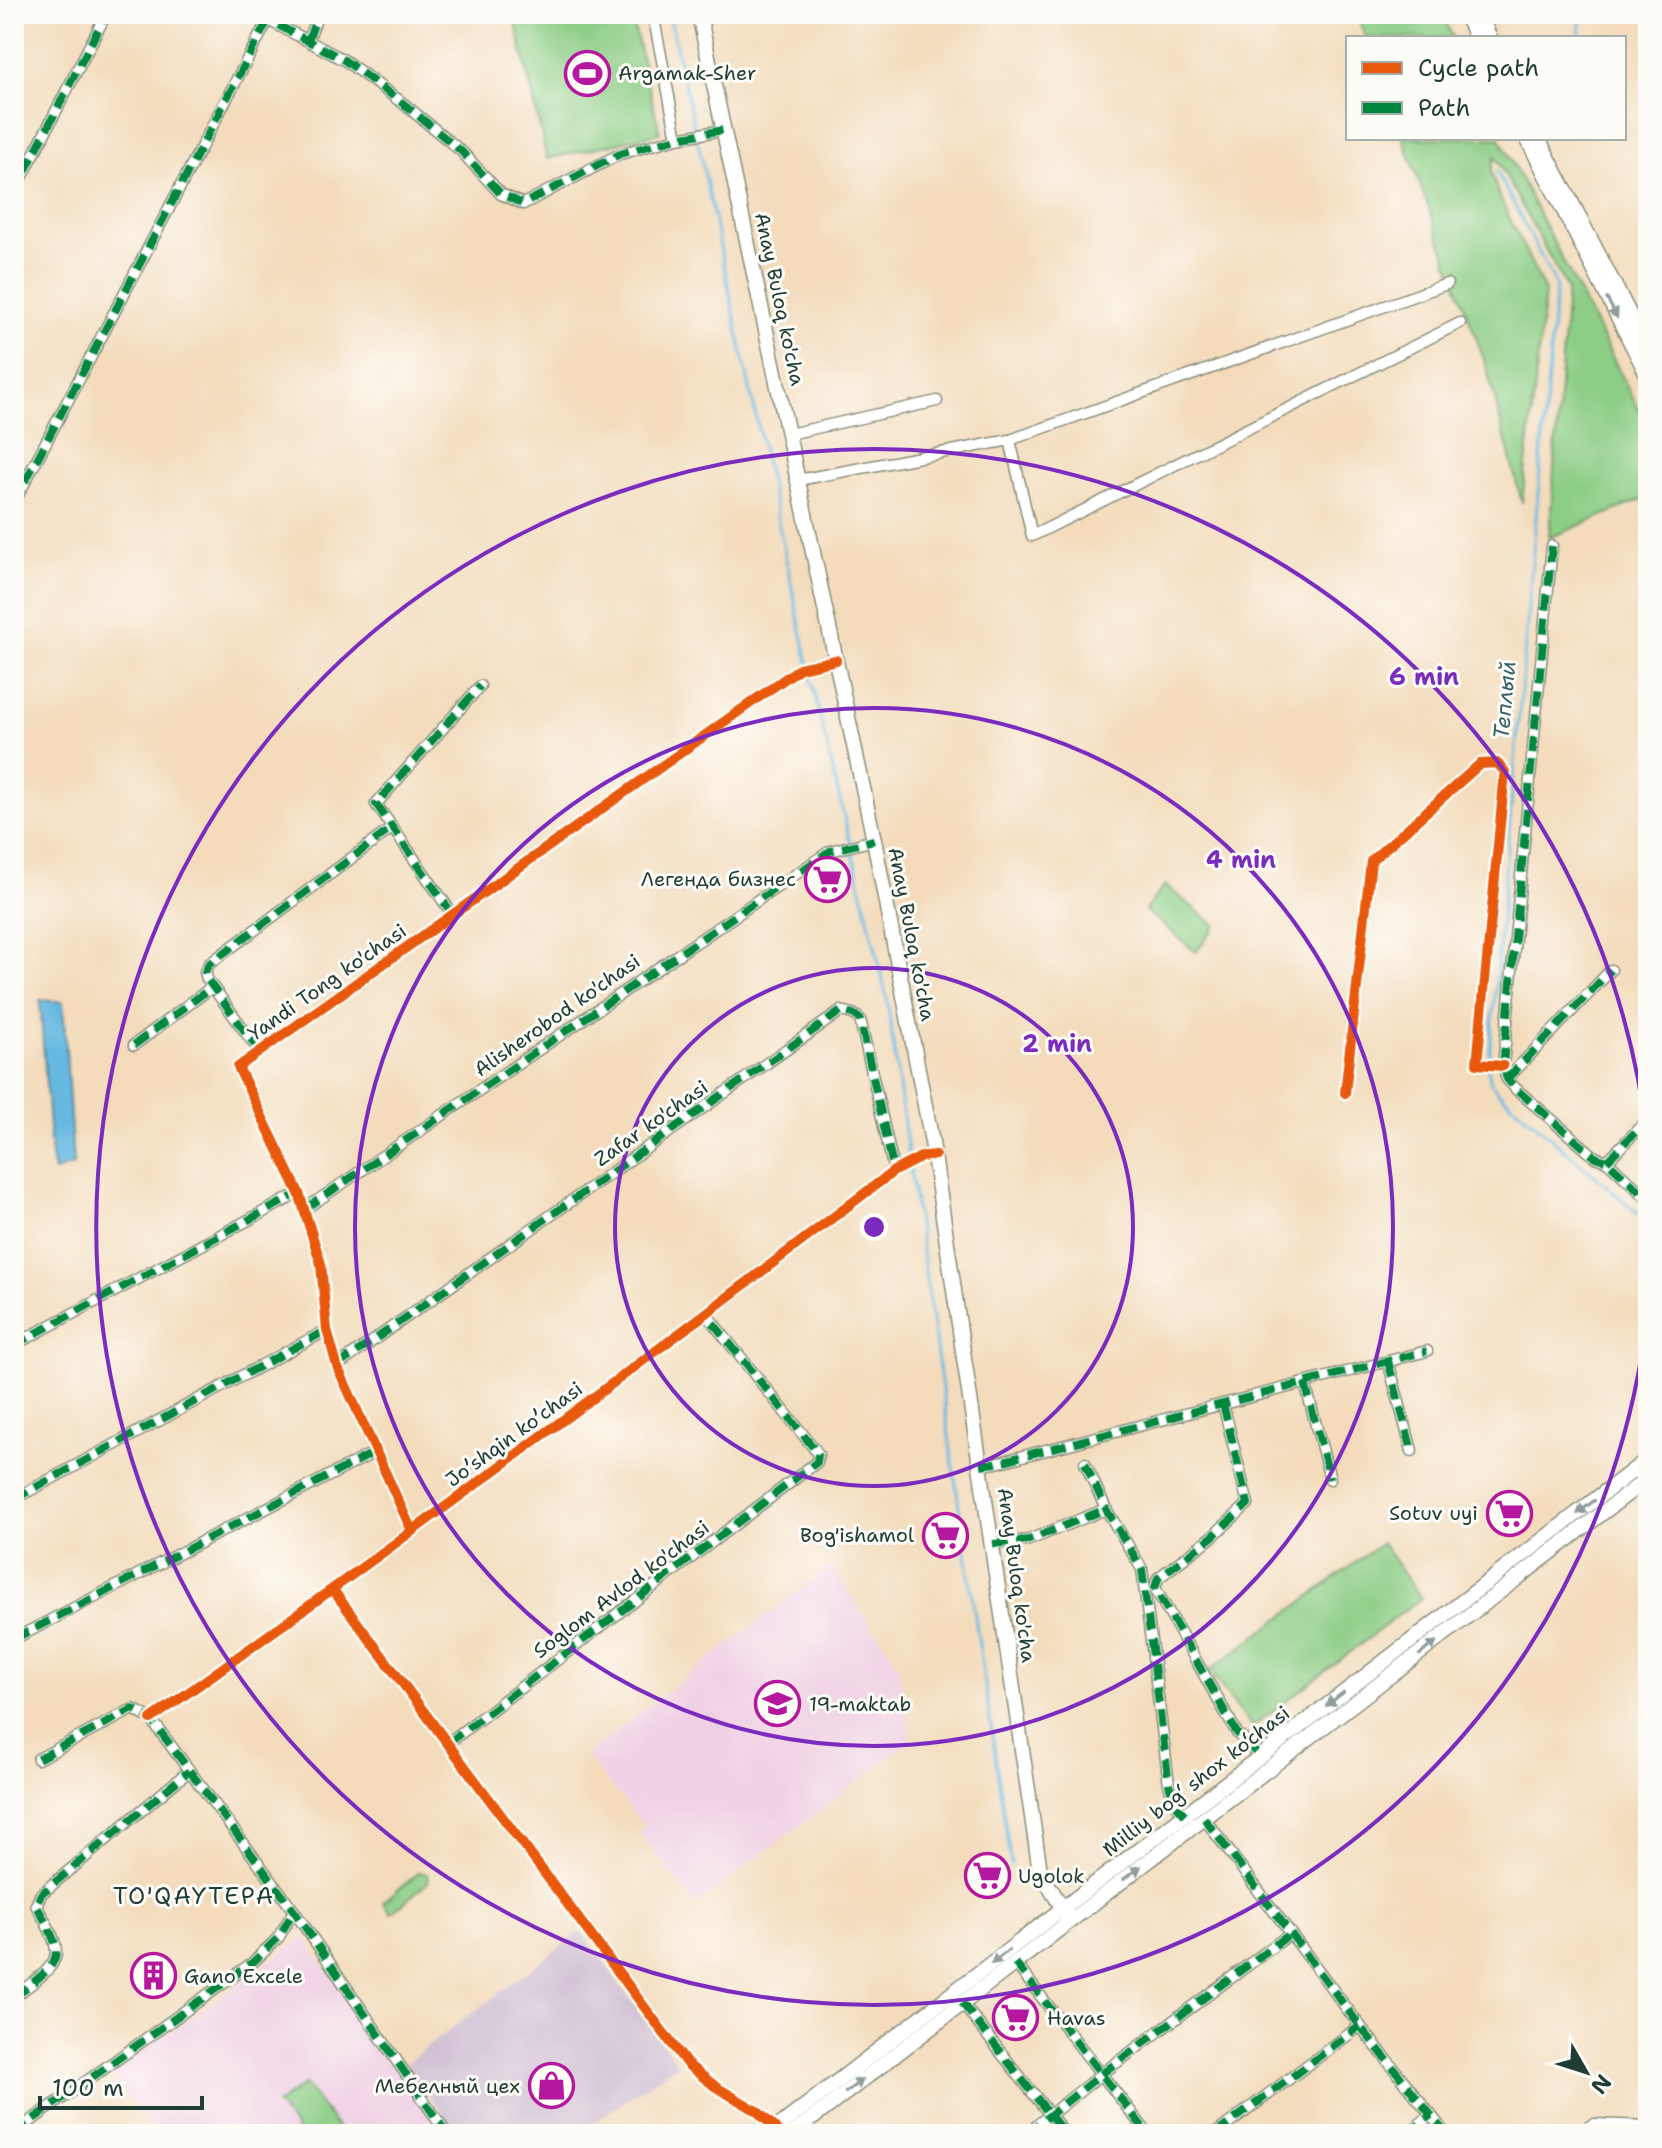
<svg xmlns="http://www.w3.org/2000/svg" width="1662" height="2148" viewBox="0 0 1662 2148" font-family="'Shantell Sans',sans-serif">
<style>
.built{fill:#f0d0e4}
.industrial{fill:#cebed1}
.green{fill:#8dce86;stroke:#56865d;stroke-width:2}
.water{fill:#67b9e2;stroke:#437b8b;stroke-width:2}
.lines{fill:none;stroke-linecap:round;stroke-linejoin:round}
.stream{stroke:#67b9e2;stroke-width:3}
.street-casing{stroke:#898c78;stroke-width:13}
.secondary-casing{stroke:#898c78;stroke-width:17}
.street{stroke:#fff;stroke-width:10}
.secondary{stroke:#fff;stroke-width:14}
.quiet{stroke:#00873e;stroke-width:8;stroke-dasharray:16 8;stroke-linecap:butt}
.cycleway-casing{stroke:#fdfcf7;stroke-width:15}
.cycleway{stroke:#e8590c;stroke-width:10}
.oneway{fill:#8f9e9a}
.ring{fill:none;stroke:#7b2cbf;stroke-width:4}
.labels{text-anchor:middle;stroke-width:6;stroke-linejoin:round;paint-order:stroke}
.poi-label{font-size:20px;fill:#1f3d34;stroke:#fdfcf7;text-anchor:start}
.street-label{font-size:20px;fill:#1f3d34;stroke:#fdfcf7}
.water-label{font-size:22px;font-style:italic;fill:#356268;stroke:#fdfcf7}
.quarter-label{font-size:24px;letter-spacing:2px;fill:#1f3d34;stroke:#fdfcf7}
.centre{fill:#7b2cbf;stroke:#fdfcf7;stroke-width:4}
.ring-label{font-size:24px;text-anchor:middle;font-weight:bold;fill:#7b2cbf;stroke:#fdfcf7;stroke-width:6;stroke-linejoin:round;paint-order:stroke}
</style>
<rect width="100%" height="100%" fill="#fdfcf7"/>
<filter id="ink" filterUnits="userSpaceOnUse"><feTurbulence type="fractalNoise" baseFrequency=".0125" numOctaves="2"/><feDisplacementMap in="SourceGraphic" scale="16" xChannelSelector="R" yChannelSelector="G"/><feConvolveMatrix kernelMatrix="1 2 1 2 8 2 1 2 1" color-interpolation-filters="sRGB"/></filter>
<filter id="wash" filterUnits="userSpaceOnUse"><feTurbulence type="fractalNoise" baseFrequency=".006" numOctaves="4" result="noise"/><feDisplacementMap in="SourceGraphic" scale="32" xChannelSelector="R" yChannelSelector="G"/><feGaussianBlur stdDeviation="1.8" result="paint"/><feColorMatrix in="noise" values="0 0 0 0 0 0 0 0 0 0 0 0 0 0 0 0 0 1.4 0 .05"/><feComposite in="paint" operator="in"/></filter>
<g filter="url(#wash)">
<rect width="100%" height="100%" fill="#f3dbbb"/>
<g class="built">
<path d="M831,1566L899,1666L911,1741L695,1905L639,1832L645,1826L585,1755Z"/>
<path d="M304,1937L441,2134H154L111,2074Z"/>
</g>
<path class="industrial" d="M581,1931L678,2064L577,2134H457L406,2063Z"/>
<g class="green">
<path d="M514,14H631L660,133L547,159Z"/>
<path d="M1357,14H1442L1453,38H1366Z"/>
<path d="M1403,138H1500L1648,427V497L1549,538L1567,289L1495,156L1491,171L1498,194L1545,292L1522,503L1486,365Z"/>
<path d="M1165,885L1216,926L1196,952L1145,910Z"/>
<path d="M1382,1543L1421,1598L1252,1727L1209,1671Z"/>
<path d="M420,1872L428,1875V1882L391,1913L383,1902Z"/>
<path d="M305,2084L342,2134H299L277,2104Z"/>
</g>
<path class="water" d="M40,1000L63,1002L73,1165L54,1171L51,1156Z"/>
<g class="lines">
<g class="stream">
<path d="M669,14L695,131"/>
<path d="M1579,38L1581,14"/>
<path d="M697,138L808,663"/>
<path d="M809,671L850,842"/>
<path d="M852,850L887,998L909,1160"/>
<path d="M1489,1062L1556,285L1497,172"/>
<path d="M1488,1069L1491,1083L1496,1090L1648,1222"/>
<path d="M910,1168L1011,1865"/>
</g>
</g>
</g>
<g filter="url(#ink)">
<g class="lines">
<defs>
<g id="street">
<path d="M257,14L344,60L404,104L461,151L501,194L523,204L620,154L677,138L724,130"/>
<path d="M653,14L677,138"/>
<path d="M308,40L318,14"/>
<path d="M14,193L106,14"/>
<path d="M789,434L937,401"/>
<path d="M1010,440L1032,536L1460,323"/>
<path d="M798,480L1010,440L1447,284"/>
<path d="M14,503L268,20"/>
<path d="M1552,546L1503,1066L1507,1079L1516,1089L1595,1157L1607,1161L1648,1199"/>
<path d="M453,915L376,804L480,686"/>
<path d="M134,1045L212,987"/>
<path d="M260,1052L207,979L205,972L209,964L392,828"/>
<path d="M1507,1079L1611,970"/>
<path d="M1345,1093L1371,861L1480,764L1497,763L1505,772L1477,1064L1503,1066"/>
<path d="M1607,1161L1648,1119"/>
<path d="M305,1209L830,851L874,840"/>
<path d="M14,1345L299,1193"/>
<path d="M1388,1361L1412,1451"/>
<path d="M337,1366L841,1011L853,1014L860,1019L894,1171"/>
<path d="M1305,1383L1330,1479"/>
<path d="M1223,1404L1248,1504L1212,1537L1158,1578L1155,1588L1237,1733L1260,1757"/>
<path d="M1085,1463L1106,1509L1142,1569L1169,1784L1175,1804L1185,1815"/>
<path d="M981,1465L996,1463L1427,1351"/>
<path d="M14,1499L327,1330"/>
<path d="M412,1531L337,1366L327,1330L321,1264L299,1193L238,1067L800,668L836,660"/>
<path d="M993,1544L1029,1540L1106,1509"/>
<path d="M333,1590L687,2064L716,2087L757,2111L776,2129"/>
<path d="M14,1639L375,1452"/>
<path d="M151,1719C402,1541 649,1358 894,1171L921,1157L935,1155"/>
<path d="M448,1743L817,1462L818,1454L813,1447L706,1314"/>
<path d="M38,1759L133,1709L151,1719L294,1911L447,2134"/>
<path d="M1204,1818L1360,2026L1446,2134"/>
<path d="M1015,1963L1148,2134"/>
<path d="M14,1997C62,1960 68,1960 36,1905L41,1894L189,1771"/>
<path d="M962,2003L1065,2134"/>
<path d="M14,2133L252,1963L278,1938L294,1911"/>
<path d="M1026,2134L1100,2075L1290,1934"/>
<path d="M1215,2134L1360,2026"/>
<path d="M1407,2134L1431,2115"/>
<path d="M1576,2134L1593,2124L1648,2126"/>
</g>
<g id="secondary">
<path d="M699,14L874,840L932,1142L1040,1871L1070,1921"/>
<path d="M1465,14L1477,38"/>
<path d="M1479,14L1490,38"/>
<path d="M1527,138L1648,376"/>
<path d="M1538,138L1648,350"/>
<path d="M769,2134L1648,1459"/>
<path d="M792,2134L1648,1478"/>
</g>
</defs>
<use href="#street" class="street-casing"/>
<use href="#secondary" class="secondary-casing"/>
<use href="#street" class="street"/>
<use href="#secondary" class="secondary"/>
<g class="quiet">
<path d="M257,14L344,60L404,104L461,151L501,194L523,204L620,154L677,138L724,130"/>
<path d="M308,40L318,14"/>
<path d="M14,193L106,14"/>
<path d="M14,503L268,20"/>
<path d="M1552,546L1503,1066L1507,1079L1516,1089L1595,1157L1607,1161L1648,1199"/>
<path d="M453,915L376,804L480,686"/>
<path d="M134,1045L212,987"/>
<path d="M260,1052L207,979L205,972L209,964L392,828"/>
<path d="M1507,1079L1611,970"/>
<path d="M1607,1161L1648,1119"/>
<path d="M305,1209L830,851L874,840"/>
<path d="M14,1345L299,1193"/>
<path d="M1388,1361L1412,1451"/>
<path d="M337,1366L841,1011L853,1014L860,1019L894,1171"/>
<path d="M1305,1383L1330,1479"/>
<path d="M1223,1404L1248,1504L1212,1537L1158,1578L1155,1588L1237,1733L1260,1757"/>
<path d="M1085,1463L1106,1509L1142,1569L1169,1784L1175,1804L1185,1815"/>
<path d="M981,1465L996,1463L1427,1351"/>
<path d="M14,1499L327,1330"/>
<path d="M993,1544L1029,1540L1106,1509"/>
<path d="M14,1639L375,1452"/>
<path d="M448,1743L817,1462L818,1454L813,1447L706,1314"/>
<path d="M38,1759L133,1709L151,1719L294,1911L447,2134"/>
<path d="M1204,1818L1360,2026L1446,2134"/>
<path d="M1015,1963L1148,2134"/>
<path d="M14,1997C62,1960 68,1960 36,1905L41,1894L189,1771"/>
<path d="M962,2003L1065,2134"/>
<path d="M14,2133L252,1963L278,1938L294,1911"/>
<path d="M1026,2134L1100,2075L1290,1934"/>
<path d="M1215,2134L1360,2026"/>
<path d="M1407,2134L1431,2115"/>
</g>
<defs>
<g id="cycleway">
<path d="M1345,1093L1371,861L1480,764L1497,763L1505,772L1477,1064L1503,1066"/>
<path d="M412,1531L337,1366L327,1330L321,1264L299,1193L238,1067L800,668L836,660"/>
<path d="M333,1590L687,2064L716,2087L757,2111L776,2129"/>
<path d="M151,1719C402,1541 649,1358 894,1171L921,1157L935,1155"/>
</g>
</defs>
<use href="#cycleway" class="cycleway-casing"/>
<use href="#cycleway" class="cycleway"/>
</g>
<defs><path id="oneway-solid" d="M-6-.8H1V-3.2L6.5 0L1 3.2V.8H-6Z" transform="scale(2)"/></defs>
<g class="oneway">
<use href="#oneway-solid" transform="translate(1612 308) rotate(62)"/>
<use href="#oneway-solid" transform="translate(1586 1507) rotate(142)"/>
<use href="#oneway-solid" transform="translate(1428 1648) rotate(-38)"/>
<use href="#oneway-solid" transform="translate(1335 1699) rotate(142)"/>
<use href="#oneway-solid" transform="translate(1132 1873) rotate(-37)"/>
<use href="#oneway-solid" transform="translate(1000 1957) rotate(142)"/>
<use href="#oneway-solid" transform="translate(854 2086) rotate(-37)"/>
</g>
</g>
<g class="ring">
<circle cx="874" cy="1227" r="259"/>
<circle cx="874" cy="1227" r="519"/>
<path d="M1648 1308A778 778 0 1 1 1648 1146"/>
</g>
<defs>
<symbol id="stadium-ring" viewBox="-11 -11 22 22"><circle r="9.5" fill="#fdfcf7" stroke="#b5179e" stroke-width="1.5"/><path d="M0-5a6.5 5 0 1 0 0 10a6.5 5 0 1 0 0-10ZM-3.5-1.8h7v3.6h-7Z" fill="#b5179e"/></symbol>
<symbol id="supermarket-ring" viewBox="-11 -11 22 22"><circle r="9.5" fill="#fdfcf7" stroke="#b5179e" stroke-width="1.5"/><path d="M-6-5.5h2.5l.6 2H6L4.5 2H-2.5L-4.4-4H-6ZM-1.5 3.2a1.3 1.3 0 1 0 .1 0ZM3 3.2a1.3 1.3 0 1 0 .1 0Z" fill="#b5179e"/></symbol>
<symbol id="school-ring" viewBox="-11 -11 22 22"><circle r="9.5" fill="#fdfcf7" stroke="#b5179e" stroke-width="1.5"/><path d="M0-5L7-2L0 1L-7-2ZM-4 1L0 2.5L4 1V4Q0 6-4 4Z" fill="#b5179e"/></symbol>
<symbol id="building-ring" viewBox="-11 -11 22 22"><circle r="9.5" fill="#fdfcf7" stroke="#b5179e" stroke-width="1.5"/><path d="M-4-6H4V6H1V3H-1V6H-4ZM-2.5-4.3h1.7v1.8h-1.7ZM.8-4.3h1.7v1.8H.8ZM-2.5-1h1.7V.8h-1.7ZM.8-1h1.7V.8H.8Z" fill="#b5179e"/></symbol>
<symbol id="shop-ring" viewBox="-11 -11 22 22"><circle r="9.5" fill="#fdfcf7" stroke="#b5179e" stroke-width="1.5"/><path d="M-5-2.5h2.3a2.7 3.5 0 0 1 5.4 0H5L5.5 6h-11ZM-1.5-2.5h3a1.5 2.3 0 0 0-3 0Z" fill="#b5179e"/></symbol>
</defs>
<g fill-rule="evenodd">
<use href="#stadium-ring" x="562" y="48" width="51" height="51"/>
<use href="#supermarket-ring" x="802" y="854" width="51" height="51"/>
<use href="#supermarket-ring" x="1484" y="1488" width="51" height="51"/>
<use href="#supermarket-ring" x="920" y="1510" width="51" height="51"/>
<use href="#school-ring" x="752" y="1678" width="51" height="51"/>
<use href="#supermarket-ring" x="962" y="1850" width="51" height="51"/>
<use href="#building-ring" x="128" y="1950" width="51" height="51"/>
<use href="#supermarket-ring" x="990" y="1992" width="51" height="51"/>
<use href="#shop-ring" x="526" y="2060" width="51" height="51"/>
</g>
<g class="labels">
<g class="poi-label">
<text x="618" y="80">Argamak-Sher</text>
<text x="796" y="886" text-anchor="end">Легенда бизнес</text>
<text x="1478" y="1520" text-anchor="end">Sotuv uyi</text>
<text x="914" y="1542" text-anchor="end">Bog'ishamol</text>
<text x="809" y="1711">19-maktab</text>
<text x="1018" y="1883">Ugolok</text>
<text x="184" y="1983">Gano Excele</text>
<text x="1047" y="2025">Havas</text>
<text x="520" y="2093" text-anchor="end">Мебелный цех</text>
</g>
<g class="street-label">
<text transform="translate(780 299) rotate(78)" y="7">Anay Buloq ko'cha</text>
<text transform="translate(912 934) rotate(79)" y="7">Anay Buloq ko'cha</text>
<text transform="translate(327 982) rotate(-35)" y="7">Yandi Tong ko'chasi</text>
<text transform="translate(557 1015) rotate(-35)" y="7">Alisherobod ko'chasi</text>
<text transform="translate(651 1123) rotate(-35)" y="7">Zafar ko'chasi</text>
<text transform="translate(514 1434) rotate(-36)" y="7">Joʼshqin koʼchasi</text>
<text transform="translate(1017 1575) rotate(82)" y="7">Anay Buloq ko'cha</text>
<text transform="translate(621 1589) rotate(-37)" y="7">Soglom Avlod ko'chasi</text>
<text transform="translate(1196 1781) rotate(-38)" y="7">Milliy bog‘ shox ko‘chasi</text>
</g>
<g class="water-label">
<text transform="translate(1504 700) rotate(-85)" y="8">Теплый</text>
</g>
<g class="quarter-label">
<text x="194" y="1904">TO'QAYTEPA</text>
</g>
</g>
<circle cx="874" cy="1227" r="12" class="centre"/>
<g class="ring-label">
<text x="1424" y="685">6 min</text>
<text x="1241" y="868">4 min</text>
<text x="1057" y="1052">2 min</text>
</g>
<rect width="1662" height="2148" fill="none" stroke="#fdfcf7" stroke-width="48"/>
<rect x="1346" y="36" width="280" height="104" fill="#fdfcf7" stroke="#a4b0a9" stroke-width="2"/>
<rect x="1362" y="62" width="40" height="12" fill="#e8590c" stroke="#a4b0a9" stroke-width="2"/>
<text x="1418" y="76" font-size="24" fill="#1f3d34">Cycle path</text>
<rect x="1362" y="102" width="40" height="12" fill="#00873e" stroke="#a4b0a9" stroke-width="2"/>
<text x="1418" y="116" font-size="24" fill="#1f3d34">Path</text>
<g transform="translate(1586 2072) rotate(129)" stroke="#fdfcf7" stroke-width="6" paint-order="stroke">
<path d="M0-6L14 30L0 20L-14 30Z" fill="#1f3d34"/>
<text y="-12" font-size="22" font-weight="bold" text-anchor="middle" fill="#1f3d34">N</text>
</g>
<path d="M40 2096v12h162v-12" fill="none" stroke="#1f3d34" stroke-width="4"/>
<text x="52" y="2096" font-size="24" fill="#1f3d34" stroke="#fdfcf7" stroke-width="6" paint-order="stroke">100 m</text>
</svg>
